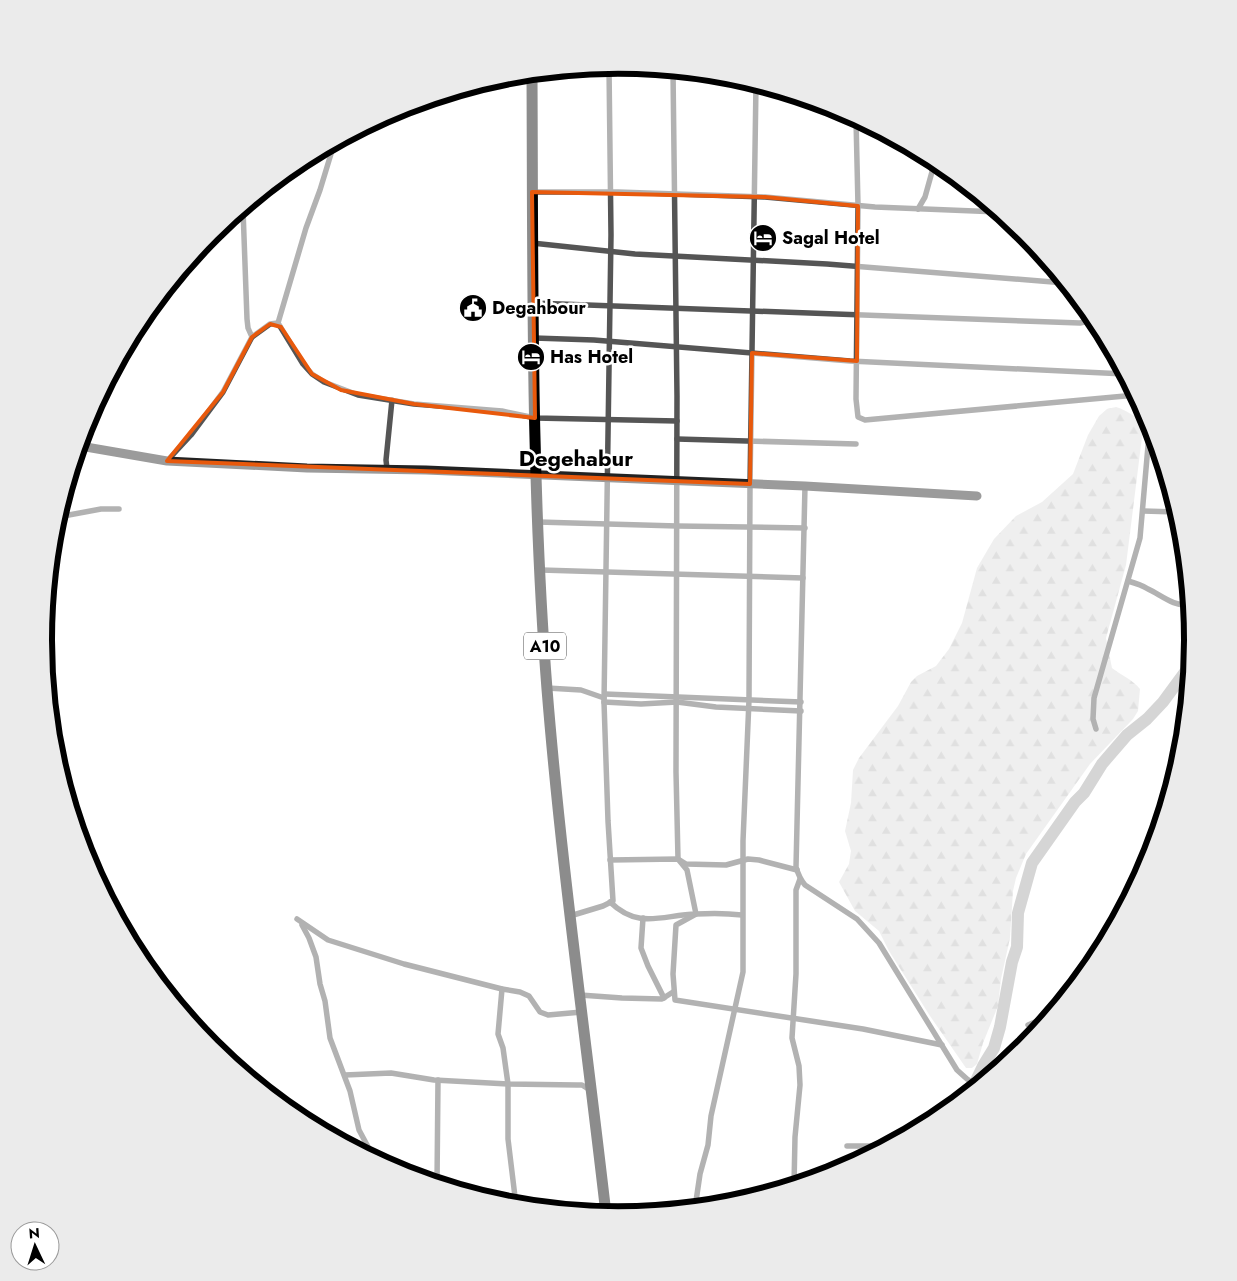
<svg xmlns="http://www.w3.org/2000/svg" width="1237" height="1281" viewBox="0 0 1237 1281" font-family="Jost,sans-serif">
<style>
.forest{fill:url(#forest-firs)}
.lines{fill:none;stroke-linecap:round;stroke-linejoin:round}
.river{stroke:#a3a3a3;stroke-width:12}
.street{stroke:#555;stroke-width:5.5}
.secondary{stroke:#222;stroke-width:9}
.highway{stroke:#000;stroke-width:11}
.marked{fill:none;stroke:#e8590c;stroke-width:4;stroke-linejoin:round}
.labels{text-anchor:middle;stroke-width:5;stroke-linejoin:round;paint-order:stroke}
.shield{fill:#fff;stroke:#4c4c4c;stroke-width:1}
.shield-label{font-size:16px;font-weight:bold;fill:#000}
.poi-label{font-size:18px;font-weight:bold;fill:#000;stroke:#fff;text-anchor:start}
.district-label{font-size:22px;font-weight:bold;fill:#000;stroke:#fff}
.rim{fill:none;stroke:#000;stroke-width:6}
</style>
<defs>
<pattern id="forest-firs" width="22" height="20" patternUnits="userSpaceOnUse" patternTransform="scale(1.25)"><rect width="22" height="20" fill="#dcdcdc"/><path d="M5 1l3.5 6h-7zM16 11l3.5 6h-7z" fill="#bbb"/></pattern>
</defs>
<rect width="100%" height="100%" fill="#fff"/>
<path class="forest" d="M1116,407C1127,410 1134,417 1144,421L1126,565L1106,638L1112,668C1122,676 1132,679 1140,689L1138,711L1133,719L1090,764L1026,854L1016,878L1013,891L1010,938L1001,979L998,1006L983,1043L977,1064L972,1068H966L930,1016L889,951L879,931L855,911L839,882L849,864L851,851L845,831L851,803L853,770L859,758L898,706L911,682L917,676L936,666L949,649L962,623L977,568L994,539L1016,516L1042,502L1073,474L1088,435L1099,416L1107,409Z"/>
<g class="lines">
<path class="river" d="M971,1091L983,1066L994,1048L1000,1027L1012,962L1017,947L1018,913L1032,863L1075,802L1084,793L1102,764L1127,735L1147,719L1163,702L1188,668L1192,650"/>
<g class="street">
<path d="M673,71L677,396L676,772L678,859L687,870L696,914L676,925L673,974L675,1000L863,1029L942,1045"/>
<path d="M856,119L858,206L856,399L858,417L865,420L1136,395"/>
<path d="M532,192H618L765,197L875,207L999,212"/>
<path d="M243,209L247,319L248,328L252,337"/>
<path d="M918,209L925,197L935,161"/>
<path d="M532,243L635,254L827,264L1065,283"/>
<path d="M533,303L1080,323L1089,321L1094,318"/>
<path d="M278,323L303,364L312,374L324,382L358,395L414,404L502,411L535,418L677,421"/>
<path d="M278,323L306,228L320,190L334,144"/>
<path d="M534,338L594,340L850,361L1125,374"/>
<path d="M677,439L856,444"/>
<path d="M1149,449H1158"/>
<path d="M167,461L191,435L223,392L252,337L270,324L278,323"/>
<path d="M387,469L386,460L392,400"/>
<path d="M805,486L796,867C798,874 800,879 805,885L857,919L879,943L957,1070L967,1079L978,1086"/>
<path d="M1143,511L1177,512"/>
<path d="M58,517L101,509H119"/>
<path d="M538,522L677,526L805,528"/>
<path d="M541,570L803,578"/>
<path d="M1128,581C1135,583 1142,585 1148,589C1161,595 1174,607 1190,605"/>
<path d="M547,688L581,690L604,698"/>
<path d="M605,694L801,702"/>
<path d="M604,702L641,704L677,702L716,707L801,711"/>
<path d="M1096,729L1093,719L1094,698L1140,538L1150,423"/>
<path d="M610,860L678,859L686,864L726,865L748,859L759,860L797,870"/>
<path d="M610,902C639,930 662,915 696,914C712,913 726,913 742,915"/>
<path d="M570,916L603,906L613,901L608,821L604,702L611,235L609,67"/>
<path d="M643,918L641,948L648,966L664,998"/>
<path d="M297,919L328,940L404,964L502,989L520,992L529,996L540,1012L548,1015L582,1012"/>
<path d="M302,925L309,938L316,957L320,984L325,1001L330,1038L350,1091L359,1130L374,1158"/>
<path d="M502,989L498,1034L503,1048L508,1084V1139L516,1205"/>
<path d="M580,995L622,998L662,999L673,992"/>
<path d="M1028,1025L1042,1019L1083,976"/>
<path d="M345,1075L391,1073L434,1080L508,1084L577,1085H582L590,1090"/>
<path d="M847,1146H885"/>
<path d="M437,1183L438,1080"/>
<path d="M794,1185L795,1137L800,1085L799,1066L792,1038L796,974V890L800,879"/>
<path d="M695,1208L700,1174L708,1145L711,1116L743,972V841L749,700L750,484L756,84"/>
</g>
<path class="secondary" d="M80,446L167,461L307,468L426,470L805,486L977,496"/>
<path class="highway" d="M532,74C533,279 531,485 547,689C561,864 586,1039 606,1214"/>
</g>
<path d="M0 0H1237V1281H0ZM532,192L765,197L858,206L857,361L752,353L750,484L167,461L223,392L252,337L270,324L281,327L312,374L341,390L414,404L535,418Z" fill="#fff" fill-opacity=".55" fill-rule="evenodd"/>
<path class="marked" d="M532,192L765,197L858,206L857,361L752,353L750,484L167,461L223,392L252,337L270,324L281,327L312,374L341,390L414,404L535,418Z"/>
<defs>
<symbol id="hotel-disc" viewBox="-11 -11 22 22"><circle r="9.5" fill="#000" stroke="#fff"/><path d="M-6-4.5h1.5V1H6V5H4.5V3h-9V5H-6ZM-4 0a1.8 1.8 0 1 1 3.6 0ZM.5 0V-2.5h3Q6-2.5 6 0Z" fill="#fff"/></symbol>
<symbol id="civic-disc" viewBox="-11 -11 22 22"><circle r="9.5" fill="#000" stroke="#fff"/><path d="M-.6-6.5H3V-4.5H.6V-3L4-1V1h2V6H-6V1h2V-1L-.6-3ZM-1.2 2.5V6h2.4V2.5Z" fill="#fff"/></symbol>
</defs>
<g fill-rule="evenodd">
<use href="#hotel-disc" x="747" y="222" width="32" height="32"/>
<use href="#civic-disc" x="457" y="292" width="32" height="32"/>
<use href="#hotel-disc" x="515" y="341" width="32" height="32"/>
</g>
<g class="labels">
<rect class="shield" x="524" y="632.5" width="42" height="27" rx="4"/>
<g class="shield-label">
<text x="545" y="652">A10</text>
</g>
<g class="poi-label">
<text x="782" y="244">Sagal Hotel</text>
<text x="492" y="314">Degahbour</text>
<text x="550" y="363">Has Hotel</text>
</g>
<g class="district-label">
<text x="576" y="466">Degehabur</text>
</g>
</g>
<path d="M0 0H1237V1281H0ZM52 640a566 566 0 1 1 1132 0a566 566 0 1 1-1132 0Z" fill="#ebebeb" fill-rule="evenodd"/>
<path class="rim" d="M52 640a566 566 0 1 1 1132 0a566 566 0 1 1-1132 0Z"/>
<g transform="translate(35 1246) rotate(356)"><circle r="24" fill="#ffffff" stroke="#999999"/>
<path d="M0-4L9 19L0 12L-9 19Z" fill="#000000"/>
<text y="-8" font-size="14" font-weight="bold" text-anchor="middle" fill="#000000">N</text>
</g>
</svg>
